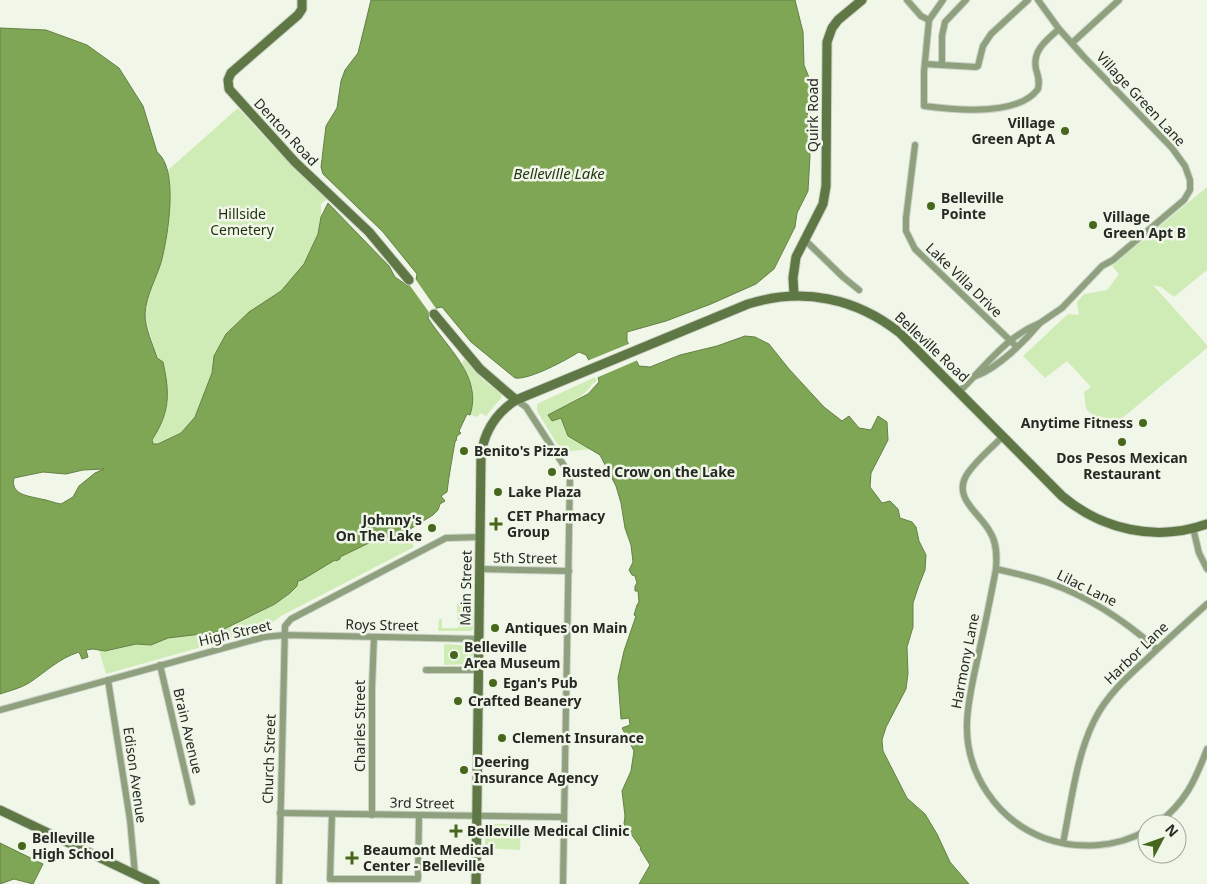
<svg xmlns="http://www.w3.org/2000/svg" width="1207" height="884" viewBox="0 0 1207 884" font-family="'Noto Sans',sans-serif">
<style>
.green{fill:#d0ecb6}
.water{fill:#7fa655;stroke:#648046;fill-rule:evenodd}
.pier{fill:#f0f7e9}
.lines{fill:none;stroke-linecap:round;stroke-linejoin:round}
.street-casing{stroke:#ccd2c6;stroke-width:8}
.secondary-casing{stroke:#ccd2c6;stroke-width:11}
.street{stroke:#8ea07e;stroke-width:6}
.secondary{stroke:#5e7744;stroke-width:9}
.poi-dot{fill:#47671d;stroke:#f0f7e9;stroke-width:2}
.labels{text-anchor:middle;stroke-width:5;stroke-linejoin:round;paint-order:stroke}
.street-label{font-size:14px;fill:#262924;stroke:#f0f7e9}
.poi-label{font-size:14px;font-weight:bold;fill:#262924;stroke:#f0f7e9;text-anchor:start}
.park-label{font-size:14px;fill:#1f2f0c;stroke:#f0f7e9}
.water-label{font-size:15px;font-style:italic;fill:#263714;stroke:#f0f7e9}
</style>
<rect width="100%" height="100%" fill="#f0f7e9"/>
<g class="green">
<path d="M238,108L271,144L327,199L321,204V217L318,234L304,264L281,291L249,312L214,356L212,373L195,417L181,433L158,444H152V440L157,433V359L145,315L148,295L162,260L167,230L170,198L168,170Z"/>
<path d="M1207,187V270L1174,297L1161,287L1153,285L1207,345V348L1109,429L1086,409L1084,392L1091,387L1067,361L1045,378L1023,356L1068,314L1079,315L1077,302L1084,294L1107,290L1119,274L1112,266Z"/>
<path d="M464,359L482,379L500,393L502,397L486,416L480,413L478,417L470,415L473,405L471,400L473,389L462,364Z"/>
<path d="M595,377L597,381L592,384C586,397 561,408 548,415L561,418L591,449L562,452L537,411V404Z"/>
<path d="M407,531L414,547L281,616L262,630L106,674L99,650H110L136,644L151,645L168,638L218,632L275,604L290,593L297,586V581L302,580L335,559L337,561L340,559L339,557L375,540L398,535Z"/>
<path d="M457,604L473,605V629L471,631H438L439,619H442V628H458Z"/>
<path d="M444,644L474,646L472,664L444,665Z"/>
<path d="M485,824H521L520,850L485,848Z"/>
</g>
<g class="water">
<path d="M371,0H795L803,32L804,65L810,80L807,121L810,156L808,191L797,213L795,227L774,269L756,284L711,304L666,321L627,332V341L639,366L650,367L680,355L717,346L745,336L755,337L769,344L789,369L824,407L842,421L849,416L859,428L871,430L878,416L887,422L888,440L871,473L870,487L882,503L890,501L898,509L900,518L912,522L916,527L919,541L926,555L925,570L919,585L913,603V627L907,647L908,673L906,689L886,727L882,740L883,751L907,798L925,814L937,834L950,862L969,884H639L650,865L640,849L641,848L624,824L625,816L622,791L631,771L634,751L622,728L630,725L629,718L621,719L618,678L624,651L636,616L634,615L637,605L639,602L638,591H635V586L637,583L635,576L632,575L629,570L633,562L631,545L625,528L621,503L616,486L600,455L568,436L561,418L552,421L548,415L588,394L599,382L598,377L586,355L579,352C566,360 530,380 515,378L471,342L442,307L437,308L429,313L428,318C447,348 483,377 470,415L467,414L459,431L461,433L457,436L456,441L455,442C452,459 449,475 447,492L441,496L445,501L440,504L438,510L433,515L407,531L396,535L375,540L340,557V559L336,561L335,560L302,580L298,581L297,586L290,593L275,604L218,632L168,638L151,645L136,644L105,651L93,649L86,650L88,657L82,659L79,652C58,659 47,671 29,683C21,688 9,691 0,694V28L46,30L87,45L119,68L143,106L157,152C179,169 168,234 162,259C157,278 146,294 145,314C145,328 153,345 157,358L163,362C170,394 170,412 152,440L153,444H158L181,433L195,417L212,373L214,356L226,334L249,312L281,291L304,264L318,234L321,217L328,203L389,266L395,277L408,286L416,280L417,274L383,232L323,174L321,167L326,126L337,108L341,81L345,70L358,53ZM104,469L95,473L79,486L73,497L61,504C54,503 48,500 41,499C29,496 10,495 14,478L43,472L66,474L83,470Z"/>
<path d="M0,843L43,864L33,884L14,879L0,884Z"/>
</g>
<g class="pier">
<path d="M414,277L437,310L431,315L408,283Z"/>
<path d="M631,343L638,360L596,378L587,361Z"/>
</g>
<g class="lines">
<defs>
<g id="street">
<path d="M907,0L921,16L929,20"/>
<path d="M943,0L929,20L924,72V106C954,110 1018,117 1038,89C1040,81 1038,76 1036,69C1032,50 1047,40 1059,29"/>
<path d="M1038,0L1059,29L1084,57L1172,148L1185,166L1190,180V190L1184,200L1113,260L1102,266L1062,308L1040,323"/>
<path d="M1072,43L1119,0"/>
<path d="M925,64L976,67L978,66L983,46L991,34L1028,0"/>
<path d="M942,65V36L945,22L966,0"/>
<path d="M915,145L906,218V231L915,249L1017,347"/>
<path d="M805,240L843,277L859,290"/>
<path d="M959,392C985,367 1005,337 1040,323C1025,341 999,367 976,376"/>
<path d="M516,400L526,407L570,475L563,884"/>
<path d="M1003,436C992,448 974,462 966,476C953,499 981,514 990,532C997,543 997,556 996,569C991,595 986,621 980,647C975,672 968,697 967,722C965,773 997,820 1044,838C1077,850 1117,848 1147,830"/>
<path d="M1193,528L1199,553L1207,569"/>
<path d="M480,569L569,571"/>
<path d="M996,569C1014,573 1032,577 1049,583C1090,597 1125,621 1157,649"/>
<path d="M160,665L192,802"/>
<path d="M426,670H479"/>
<path d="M108,680L130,820L135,874"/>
<path d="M0,710L264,637L285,635L479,639"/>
<path d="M280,813L563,817"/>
<path d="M332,814L330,879H418L419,816"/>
<path d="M372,815V688L374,637"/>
<path d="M1157,824C1185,803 1195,781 1207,749"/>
<path d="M1063,843C1071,804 1076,757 1094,721C1106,696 1127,677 1148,658C1167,640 1187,622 1207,604"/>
<path d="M279,884L285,626L291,619L446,538L481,537"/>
</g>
<g id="secondary">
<path d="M302,0V9L298,15L231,73L228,80L229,89L295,162L369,232L409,280"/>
<path d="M794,295L793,278L796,257L823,204L826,186L827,42L832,28L838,20L862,0"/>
<path d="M434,314L480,369L516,400"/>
<path d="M0,810L155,884"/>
<path d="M476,884L481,456C484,431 496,413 516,400L748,304C803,287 856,298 900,333L1062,496C1102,530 1157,542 1207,524"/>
</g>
</defs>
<use href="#street" class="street-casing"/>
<use href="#secondary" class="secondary-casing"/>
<use href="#street" class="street"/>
<use href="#secondary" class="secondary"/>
</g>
<g class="poi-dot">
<circle cx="1065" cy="131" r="5"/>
<circle cx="931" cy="206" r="5"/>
<circle cx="1093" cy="225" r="5"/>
<circle cx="1143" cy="423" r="5"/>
<circle cx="1122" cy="442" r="5"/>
<circle cx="464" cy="451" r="5"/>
<circle cx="552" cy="472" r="5"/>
<circle cx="498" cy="492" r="5"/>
<path d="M493.5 516.5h5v5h5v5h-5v5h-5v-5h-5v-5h5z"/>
<circle cx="432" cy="528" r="5"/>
<circle cx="495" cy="628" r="5"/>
<circle cx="454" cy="655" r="5"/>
<circle cx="493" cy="683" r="5"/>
<circle cx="458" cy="701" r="5"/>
<circle cx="502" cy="738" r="5"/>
<circle cx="464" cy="770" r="5"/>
<path d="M453.5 823.5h5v5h5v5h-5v5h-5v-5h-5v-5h5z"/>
<circle cx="22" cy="846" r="5"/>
<path d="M349.5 850.5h5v5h5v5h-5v5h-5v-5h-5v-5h5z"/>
</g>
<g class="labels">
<g class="street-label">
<text transform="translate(1141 99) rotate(47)" y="5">Village Green Lane</text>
<text transform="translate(813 115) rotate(-90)" y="5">Quirk Road</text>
<text transform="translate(286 132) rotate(47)" y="5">Denton Road</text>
<text transform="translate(964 280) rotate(44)" y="5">Lake Villa Drive</text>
<text transform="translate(932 347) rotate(43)" y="5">Belleville Road</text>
<text transform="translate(525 558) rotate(1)" y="5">5th Street</text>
<text transform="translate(466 588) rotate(-89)" y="5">Main Street</text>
<text transform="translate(1087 588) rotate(26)" y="5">Lilac Lane</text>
<text transform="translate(382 625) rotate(1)" y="5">Roys Street</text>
<text transform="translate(235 633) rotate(-13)" y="5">High Street</text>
<text transform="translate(1136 653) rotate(-44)" y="5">Harbor Lane</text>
<text transform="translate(965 661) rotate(-79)" y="5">Harmony Lane</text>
<text transform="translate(360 726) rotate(-90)" y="5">Charles Street</text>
<text transform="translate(188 731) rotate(77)" y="5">Brain Avenue</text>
<text transform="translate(269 759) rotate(-88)" y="5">Church Street</text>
<text transform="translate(135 775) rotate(82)" y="5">Edison Avenue</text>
<text transform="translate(422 803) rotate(1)" y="5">3rd Street</text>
</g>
<g class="poi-label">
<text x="1055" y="128" text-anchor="end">Village<tspan x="1055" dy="16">Green Apt A</tspan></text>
<text x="941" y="203">Belleville<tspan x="941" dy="16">Pointe</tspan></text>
<text x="1103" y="222">Village<tspan x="1103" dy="16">Green Apt B</tspan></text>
<text x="1133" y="428" text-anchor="end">Anytime Fitness</text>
<text x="474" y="456">Benito's Pizza</text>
<text x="1122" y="463" text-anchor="middle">Dos Pesos Mexican<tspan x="1122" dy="16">Restaurant</tspan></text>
<text x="562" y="477">Rusted Crow on the Lake</text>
<text x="508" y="497">Lake Plaza</text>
<text x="507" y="521">CET Pharmacy<tspan x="507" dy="16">Group</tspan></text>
<text x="422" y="525" text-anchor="end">Johnny's<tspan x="422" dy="16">On The Lake</tspan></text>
<text x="505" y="633">Antiques on Main</text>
<text x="464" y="652">Belleville<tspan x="464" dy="16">Area Museum</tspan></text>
<text x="503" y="688">Egan's Pub</text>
<text x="468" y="706">Crafted Beanery</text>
<text x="512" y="743">Clement Insurance</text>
<text x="474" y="767">Deering<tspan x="474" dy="16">Insurance Agency</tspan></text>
<text x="467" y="836">Belleville Medical Clinic</text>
<text x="32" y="843">Belleville<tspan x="32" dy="16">High School</tspan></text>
<text x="363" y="855">Beaumont Medical<tspan x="363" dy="16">Center - Belleville</tspan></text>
</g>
<g class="park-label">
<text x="242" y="219">Hillside<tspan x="242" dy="16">Cemetery</tspan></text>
</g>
<g class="water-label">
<text x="559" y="179">Belleville Lake</text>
</g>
</g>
<g transform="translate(1162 839) rotate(49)"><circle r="24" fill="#f0f7e9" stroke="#9fa59a"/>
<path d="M0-4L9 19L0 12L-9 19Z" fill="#47671d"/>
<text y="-8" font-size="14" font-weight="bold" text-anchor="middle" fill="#262924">N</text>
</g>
</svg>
